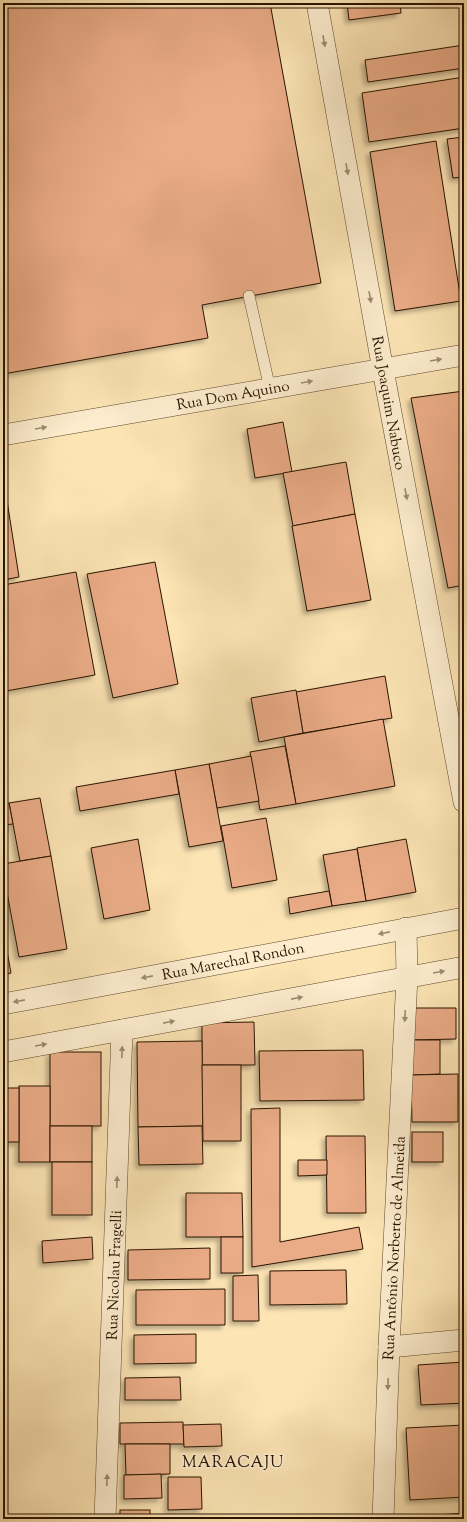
<svg xmlns="http://www.w3.org/2000/svg" width="467" height="1522" viewBox="0 0 467 1522" font-family="'Sorts Mill Goudy',serif">
<style>
.building{fill:#eaac87;stroke:#281400;filter:url(#shadow)}
.lines{fill:none;stroke-linecap:round;stroke-linejoin:round}
.service-casing{stroke:#5d482d;stroke-width:12}
.minor-casing{stroke:#5d482d;stroke-width:22}
.service{stroke:#fdedce;stroke-width:11}
.minor{stroke:#fdedce;stroke-width:21}
.oneway{fill:#9d8b71}
.labels{text-anchor:middle;stroke-width:3.5;stroke-linejoin:round;paint-order:stroke}
.street-label{font-size:15px;fill:#281400;stroke:#fdedce}
.neighbourhood-label{font-size:16px;letter-spacing:1px;fill:#281400;stroke:#fdedce}
</style>
<defs>
<filter id="shadow"><feDropShadow dx="-3.5" dy="3.5" stdDeviation="2" flood-color="#0004"/></filter>
</defs>
<rect width="100%" height="100%" fill="#fce4b4"/>
<filter id="stains"><feTurbulence type="fractalNoise" baseFrequency=".005" numOctaves="4"/><feColorMatrix values="0 0 0 0 .2 0 0 0 0 .09 0 0 0 0 .02 0 0 0 .5 -.17"/></filter>
<radialGradient id="worn" r=".72"><stop offset=".6" stop-color="#630" stop-opacity="0"/><stop offset="1" stop-color="#630" stop-opacity=".3"/></radialGradient>
<g class="building">
<path d="M3,3H270L321,283L202,305L208,338L3,374Z"/>
<path d="M347,3H400L401,13L349,20Z"/>
<path d="M464,45V68L368,82L365,60Z"/>
<path d="M464,77V128L369,142L362,93Z"/>
<path d="M464,137V177L453,178L447,139Z"/>
<path d="M436,141L461,301L395,311L370,152Z"/>
<path d="M464,391V585L448,588L411,398Z"/>
<path d="M283,422L292,472L255,478L247,429Z"/>
<path d="M346,462L355,514L293,526L283,473Z"/>
<path d="M3,475L19,577L3,580Z"/>
<path d="M355,514L371,600L307,611L292,526Z"/>
<path d="M155,562L178,684L113,698L87,574Z"/>
<path d="M76,572L95,675L6,691L3,676V585Z"/>
<path d="M385,676L392,718L303,733L296,692Z"/>
<path d="M296,690L303,733L259,742L251,698Z"/>
<path d="M383,719L395,786L296,804L284,737Z"/>
<path d="M285,746L296,804L260,810L250,752Z"/>
<path d="M251,756L259,801L217,808L209,764Z"/>
<path d="M209,764L223,841L189,847L175,770Z"/>
<path d="M175,770L179,794L80,811L76,787Z"/>
<path d="M40,798L51,856L20,861L9,803Z"/>
<path d="M9,803L13,824L3,825V804Z"/>
<path d="M266,818L277,880L232,888L221,826Z"/>
<path d="M138,839L150,910L104,919L91,848Z"/>
<path d="M406,839L416,892L366,901L357,848Z"/>
<path d="M357,849L366,901L332,906L323,855Z"/>
<path d="M51,856L67,949L19,957L3,871V864Z"/>
<path d="M329,891L332,906L290,914L288,898Z"/>
<path d="M3,929L11,973L3,975Z"/>
<path d="M412,1008H456V1039L412,1040Z"/>
<path d="M254,1022L255,1065H202V1023Z"/>
<path d="M411,1040H440V1074L411,1075Z"/>
<path d="M202,1041L203,1126L138,1127L137,1042Z"/>
<path d="M363,1050L364,1100L260,1101L259,1051Z"/>
<rect x="50" y="1052" width="51" height="74"/>
<path d="M202,1065H241V1141H203Z"/>
<path d="M458,1074V1122H412L411,1075Z"/>
<rect x="19" y="1086" width="31" height="76"/>
<rect x="3" y="1088" width="16" height="54"/>
<path d="M280,1108V1242L359,1227L363,1249L252,1267L251,1109Z"/>
<rect x="50" y="1126" width="42" height="36"/>
<path d="M202,1126L203,1164L139,1165L138,1127Z"/>
<rect x="412" y="1132" width="31" height="30"/>
<path d="M326,1136H365L366,1213H327Z"/>
<path d="M298,1160H327V1175L298,1176Z"/>
<rect x="52" y="1162" width="40" height="53"/>
<path d="M186,1193H242L243,1237H186Z"/>
<path d="M92,1237L93,1259L43,1263L42,1241Z"/>
<rect x="221" y="1237" width="22" height="36"/>
<path d="M210,1248V1279L128,1280V1250Z"/>
<path d="M346,1270L347,1304L270,1305V1271Z"/>
<path d="M258,1275L259,1321H233V1276Z"/>
<path d="M225,1289V1325H136V1290Z"/>
<path d="M196,1334V1363L134,1364V1335Z"/>
<path d="M464,1362V1403L421,1405L418,1365Z"/>
<path d="M180,1377L181,1400H125V1378Z"/>
<path d="M183,1422L184,1444H120V1423Z"/>
<path d="M221,1424L222,1446L184,1447L183,1425Z"/>
<path d="M464,1425V1497L410,1500L406,1428Z"/>
<path d="M125,1444H170V1474L126,1475Z"/>
<path d="M161,1474L162,1498L124,1499V1475Z"/>
<path d="M168,1477H201L202,1509L168,1510Z"/>
<rect x="120" y="1510" width="30" height="9"/>
<path d="M464,1513V1519H426V1516Z"/>
</g>
<g class="lines">
<defs>
<path id="service" d="M249,296L270,389"/>
<g id="minor">
<path d="M317,3L383,370L464,802"/>
<path d="M3,435L464,355"/>
<path d="M3,1004L464,918"/>
<path d="M3,1052L464,967"/>
<path d="M389,1347L464,1340"/>
<path d="M105,1519L122,1030"/>
<path d="M383,1519L389,1347L407,977L406,928"/>
</g>
</defs>
<use href="#service" class="service-casing"/>
<use href="#minor" class="minor-casing"/>
<use href="#service" class="service"/>
<use href="#minor" class="minor"/>
</g>
<defs><path id="oneway-solid" d="M-6-.8H1V-3.2L6.5 0L1 3.2V.8H-6Z"/></defs>
<g class="oneway">
<use href="#oneway-solid" transform="translate(324 41) rotate(80)"/>
<use href="#oneway-solid" transform="translate(347 169) rotate(80)"/>
<use href="#oneway-solid" transform="translate(370 297) rotate(80)"/>
<use href="#oneway-solid" transform="translate(436 360) rotate(-10)"/>
<use href="#oneway-solid" transform="translate(307 382) rotate(-10)"/>
<use href="#oneway-solid" transform="translate(41 428) rotate(-10)"/>
<use href="#oneway-solid" transform="translate(406 494) rotate(79)"/>
<use href="#oneway-solid" transform="translate(384 933) rotate(169)"/>
<use href="#oneway-solid" transform="translate(439 972) rotate(-10)"/>
<use href="#oneway-solid" transform="translate(147 977) rotate(169)"/>
<use href="#oneway-solid" transform="translate(297 998) rotate(-11)"/>
<use href="#oneway-solid" transform="translate(19 1001) rotate(169)"/>
<use href="#oneway-solid" transform="translate(405 1016) rotate(93)"/>
<use href="#oneway-solid" transform="translate(169 1022) rotate(-11)"/>
<use href="#oneway-solid" transform="translate(41 1045) rotate(-10)"/>
<use href="#oneway-solid" transform="translate(122 1052) rotate(-88)"/>
<use href="#oneway-solid" transform="translate(117 1182) rotate(-88)"/>
<use href="#oneway-solid" transform="translate(388 1384) rotate(92)"/>
<use href="#oneway-solid" transform="translate(107 1480) rotate(-88)"/>
</g>
<g class="labels">
<g class="street-label">
<text transform="translate(233 395) rotate(-10)" y="5">Rua Dom Aquino</text>
<text transform="translate(389 403) rotate(80)" y="5">Rua Joaquim Nabuco</text>
<text transform="translate(233 961) rotate(-11)" y="5">Rua Marechal Rondon</text>
<text transform="translate(394 1248) rotate(-87)" y="5">Rua Antônio Norberto de Almeida</text>
<text transform="translate(114 1275) rotate(-88)" y="5">Rua Nicolau Fragelli</text>
</g>
<g class="neighbourhood-label">
<text x="233" y="1467">MARACAJU</text>
</g>
</g>
<rect width="467" height="1522" fill="none" stroke="#fce4b4" stroke-width="16"/>
<rect x="4" y="4" width="459" height="1514" fill="none" stroke="#281400" stroke-width="2"/>
<rect x="8" y="8" width="451" height="1506" fill="none" stroke="#281400"/>
<rect width="100%" height="100%" filter="url(#stains)"/>
<rect width="100%" height="100%" fill="url(#worn)"/>
</svg>
